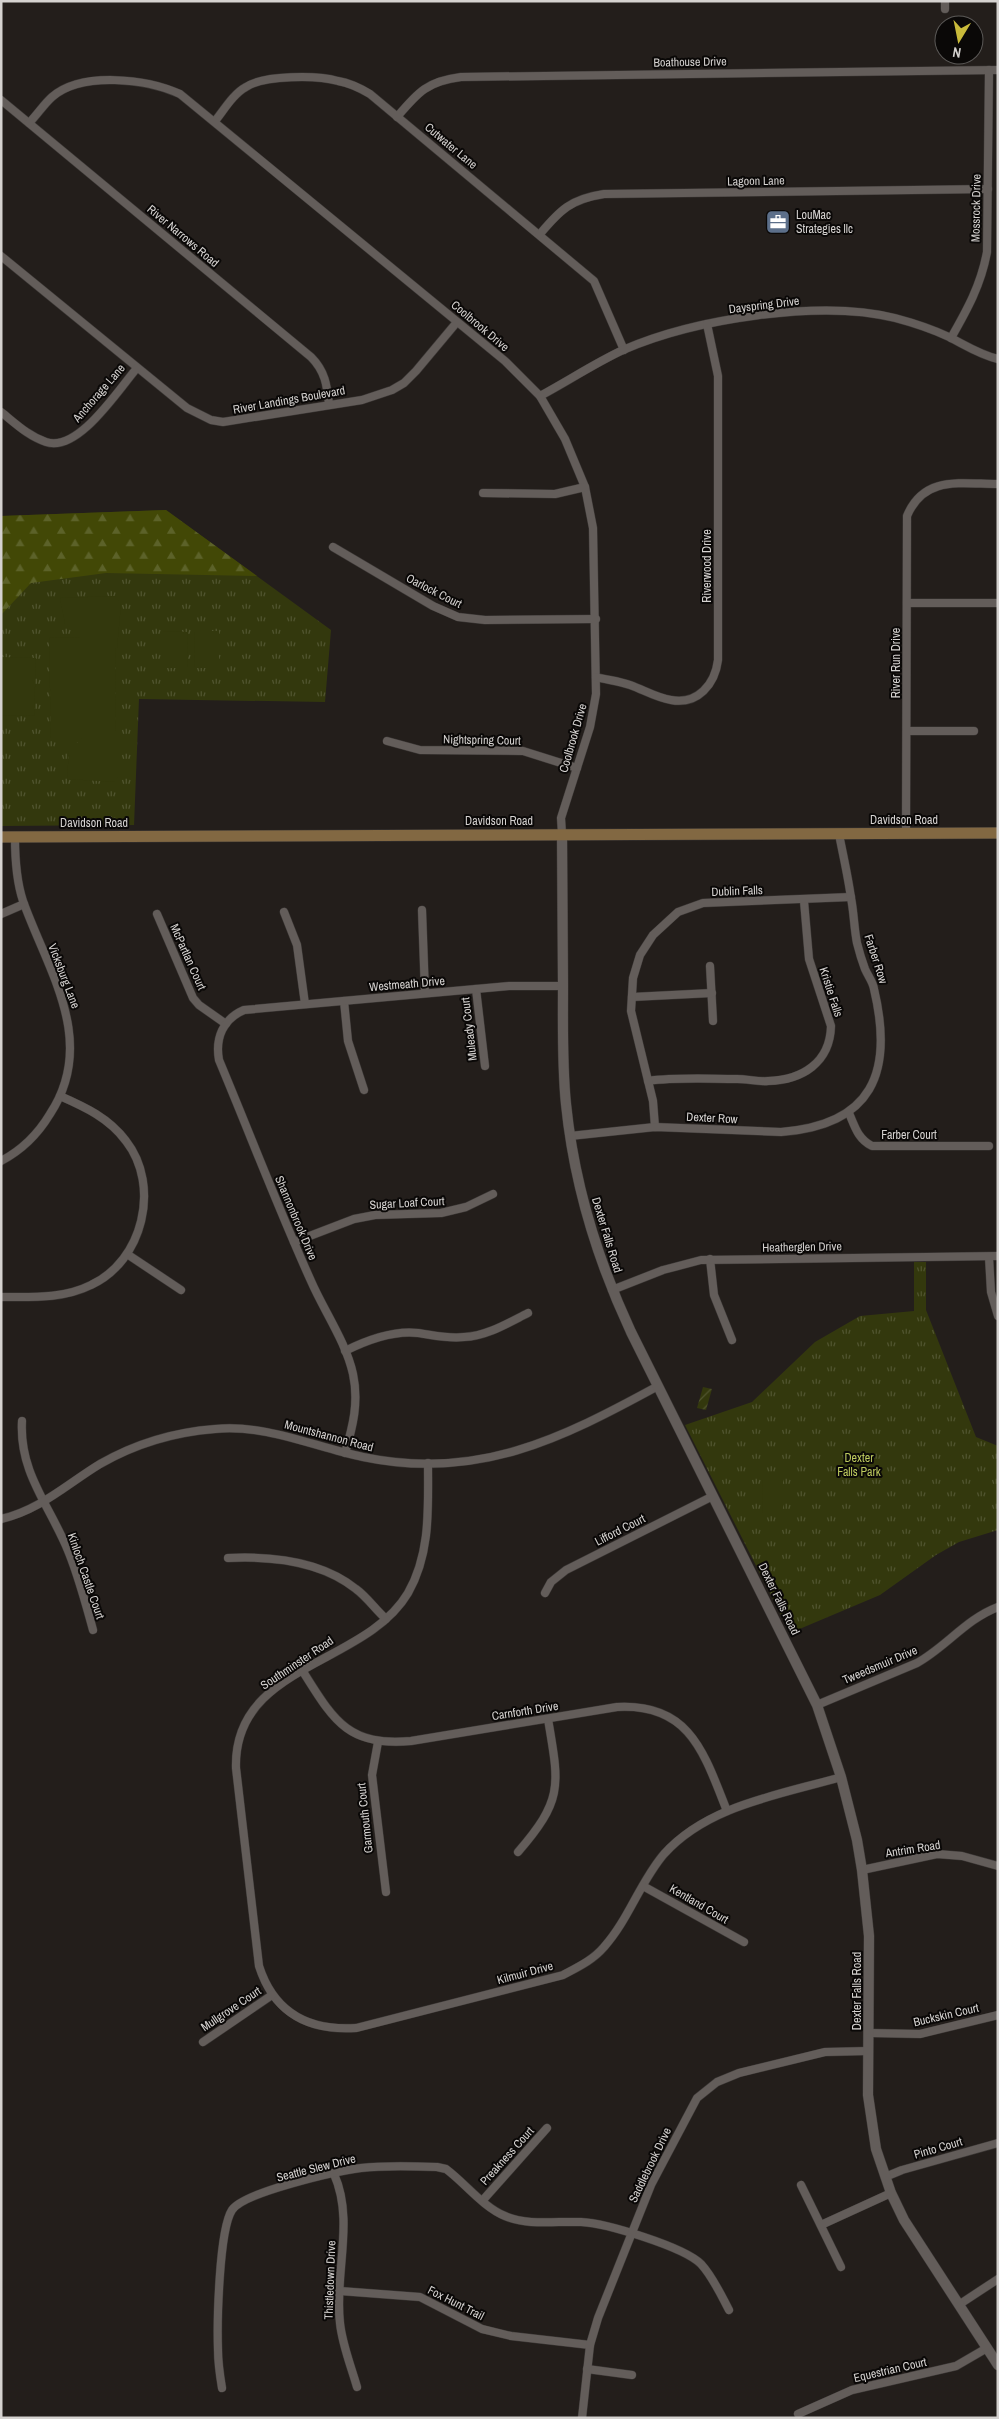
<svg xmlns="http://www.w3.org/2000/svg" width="999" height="2419" viewBox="0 0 999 2419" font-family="'Archivo Narrow',sans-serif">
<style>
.grass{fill:url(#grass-tufts)}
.forest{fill:url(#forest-firs)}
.garden{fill:url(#garden-furrows)}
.pitch{fill:#33380d}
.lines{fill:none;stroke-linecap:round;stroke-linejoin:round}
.minor-casing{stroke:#3c3836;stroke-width:9}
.tertiary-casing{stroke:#3c3836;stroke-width:11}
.secondary-casing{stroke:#3c3836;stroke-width:12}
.minor{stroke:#635d5a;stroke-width:8}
.tertiary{stroke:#635d5a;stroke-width:10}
.secondary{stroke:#826842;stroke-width:11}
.labels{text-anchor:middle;stroke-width:4;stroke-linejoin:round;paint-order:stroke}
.street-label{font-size:12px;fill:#d5d2d0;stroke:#0a0807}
.poi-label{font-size:12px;fill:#d5d2d0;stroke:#0a0807;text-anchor:start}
.park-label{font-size:12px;fill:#bdca5e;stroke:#0a0807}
</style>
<defs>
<pattern id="grass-tufts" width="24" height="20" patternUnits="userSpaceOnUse" patternTransform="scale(1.25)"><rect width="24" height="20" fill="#33380d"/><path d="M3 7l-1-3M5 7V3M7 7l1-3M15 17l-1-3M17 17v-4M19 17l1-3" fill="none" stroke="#50542f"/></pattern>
<pattern id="forest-firs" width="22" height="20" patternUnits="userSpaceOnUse" patternTransform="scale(1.25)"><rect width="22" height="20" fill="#424806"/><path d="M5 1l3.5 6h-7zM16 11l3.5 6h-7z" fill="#5c6229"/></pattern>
<pattern id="garden-furrows" width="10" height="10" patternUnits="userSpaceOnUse" patternTransform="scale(1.25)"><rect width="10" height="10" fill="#33380d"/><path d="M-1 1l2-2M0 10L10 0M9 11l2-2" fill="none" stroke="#50542f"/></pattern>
</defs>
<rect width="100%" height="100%" fill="#231e1b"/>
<g class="grass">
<path d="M166,510L331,630L325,702L139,699L134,825L1,826V516Z"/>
<path d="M914,1262H926V1310L976,1437L998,1446V1530L959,1542L936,1555L880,1595L790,1633L685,1425L752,1402L815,1342L860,1316L914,1311Z"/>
</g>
<path class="forest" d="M166,510L257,576L106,573L31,583L1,615V516Z"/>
<path class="garden" d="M703,1387L712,1389L706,1410L697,1408Z"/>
<g class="pitch">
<path d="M115,596L121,604L117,648H115L116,731H120V774L114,782L67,779L69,751L82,738H51L49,638L80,637L65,624L60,598Z"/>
<path d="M163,631L188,632L187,668H163Z"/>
<path d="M195,631H219V668H194Z"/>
<path d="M1,657L36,658L34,716L1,715Z"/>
<path d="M763,1479H783V1514H762Z"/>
</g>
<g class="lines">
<defs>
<g id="minor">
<path d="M945,1V9"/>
<path d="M1,100L311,357C325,371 327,385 329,404"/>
<path d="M397,117C418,92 428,81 461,77L998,70"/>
<path d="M215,121C224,110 233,94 246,87C264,75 317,75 338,81C350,83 360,88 370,94L594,281L624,350"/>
<path d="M29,123C37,115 44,104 52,97C82,71 147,79 180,94L505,361L540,396L565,439L585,487L593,528L596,694L590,727L561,818L562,834"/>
<path d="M540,234C560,210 571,199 604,194L988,189"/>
<path d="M1,256L187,408L211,420L223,422L362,400L392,390L404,383L416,371L457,322"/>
<path d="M951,338C967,310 981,285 987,252L989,70"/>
<path d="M540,396C568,381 595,363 623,350C694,319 821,299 895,318C914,323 932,329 949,337C965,345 980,355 998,359"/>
<path d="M1,412C15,423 28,436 46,442C78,453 118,390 137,368"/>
<path d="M483,493L555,494L585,487"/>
<path d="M333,547L433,606L458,617L485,620L596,619"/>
<path d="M907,603H998"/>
<path d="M596,677C607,680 619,681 630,685C644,690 657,698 671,700C698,705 715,684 718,660V376L707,324"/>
<path d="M908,731H974"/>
<path d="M387,741L420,750L523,751L577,768"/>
<path d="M906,834L907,516C924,475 961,484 998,484"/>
<path d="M422,910L425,993"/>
<path d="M284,912L297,945L305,1004"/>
<path d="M1,914L24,904"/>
<path d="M157,914L193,998L199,1005L226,1024"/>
<path d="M710,966L713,1021"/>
<path d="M476,989L485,1066"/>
<path d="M632,997L712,993"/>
<path d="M344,1001L348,1041L364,1090"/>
<path d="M648,1081C677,1077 708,1079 737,1079C748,1079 758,1082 768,1081C802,1080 830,1063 831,1026L809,959L804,901"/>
<path d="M849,1113C855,1127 858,1139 872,1146H989"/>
<path d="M655,1127L653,1101L631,1011L633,978L640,955L653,935L678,912L703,903L851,897"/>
<path d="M570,1136L655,1127L781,1132C872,1125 894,1073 874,989C873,982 868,976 865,969C862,961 859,951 857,943C854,928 854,913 851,898C848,876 843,855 839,834"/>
<path d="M1,1161C22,1150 38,1134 50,1114C98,1041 48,971 23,901C16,880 15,858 15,837"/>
<path d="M294,1242L354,1219L375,1215L441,1213L466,1207L493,1194"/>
<path d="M127,1254L181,1290"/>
<path d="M989,1257L991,1292L998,1316"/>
<path d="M710,1259L714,1295L732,1340"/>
<path d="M612,1290L663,1270L701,1260L998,1256"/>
<path d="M1,1297C32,1297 63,1299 91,1285C143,1261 161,1186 126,1141C109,1118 85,1107 60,1096"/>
<path d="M345,1351C367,1340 393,1330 418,1333C433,1335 448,1339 464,1337C487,1336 508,1323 528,1313"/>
<path d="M22,1421C19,1474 51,1507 69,1553C79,1578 86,1604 93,1630"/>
<path d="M345,1453C353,1426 359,1402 353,1374C346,1342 324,1311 311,1281C278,1208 250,1134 219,1060C215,1038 223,1019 244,1010L509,986H563"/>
<path d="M428,1463C428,1507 431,1553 408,1593C365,1666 233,1664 236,1768L259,1966C274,2013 309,2031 356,2028L563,1975C578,1967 593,1960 604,1947C629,1919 640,1882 664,1854C708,1805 780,1795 841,1777"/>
<path d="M1,1519C40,1510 67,1484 100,1464C135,1444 175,1432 215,1429C267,1424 314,1447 363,1457C477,1481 561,1439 658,1386"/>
<path d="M228,1558C271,1556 321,1561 356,1589C367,1597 375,1609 386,1619"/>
<path d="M545,1593L551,1582L566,1570L713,1496"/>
<path d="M302,1670C333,1719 347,1747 411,1741L617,1707C690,1703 704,1753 727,1811"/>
<path d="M817,1705L917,1663C946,1647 966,1619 998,1607"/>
<path d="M378,1742L372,1775L386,1892"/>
<path d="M518,1852C564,1799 559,1785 548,1719"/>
<path d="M862,1870L937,1854L962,1856L998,1866"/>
<path d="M643,1886L744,1942"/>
<path d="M870,2033L920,2034L998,2015"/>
<path d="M203,2042L272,1995"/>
<path d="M334,2174C355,2221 334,2274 340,2323C342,2344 351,2366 357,2387"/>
<path d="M885,2177L902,2170L998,2143"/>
<path d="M801,2185L841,2267"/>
<path d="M483,2200L547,2128"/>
<path d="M821,2225L891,2193"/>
<path d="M340,2291L420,2297L482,2329L511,2336L590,2345"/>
<path d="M960,2304L998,2279"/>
<path d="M587,2369L632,2375"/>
<path d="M222,2388C220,2376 218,2363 218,2350C217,2323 219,2230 232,2210C244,2192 337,2171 361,2168C386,2165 412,2166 437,2167L446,2169C465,2183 483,2207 505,2216C528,2226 556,2221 581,2222C606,2223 684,2247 701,2264C713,2277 721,2295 729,2310"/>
<path d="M798,2414L852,2390L956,2366L987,2348"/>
<path d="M582,2418L590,2345L598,2318L651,2185L697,2098L717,2082L739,2073L825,2052L868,2051"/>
</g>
<path id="tertiary" d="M562,834C562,885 563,935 563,986C563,1025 562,1065 566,1104C574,1184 597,1259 631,1332L817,1705L841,1777L857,1840L862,1870L869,1936L868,2095L876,2149L891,2193L904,2220L998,2365"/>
<path id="secondary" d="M1,837L998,833"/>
</defs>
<use href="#minor" class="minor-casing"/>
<use href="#tertiary" class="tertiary-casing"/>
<use href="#secondary" class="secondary-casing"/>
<use href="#minor" class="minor"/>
<use href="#tertiary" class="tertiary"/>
<use href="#secondary" class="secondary"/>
</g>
<defs>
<symbol id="office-square" viewBox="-11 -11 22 22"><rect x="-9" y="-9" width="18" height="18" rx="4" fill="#5c6f8a" stroke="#0a0807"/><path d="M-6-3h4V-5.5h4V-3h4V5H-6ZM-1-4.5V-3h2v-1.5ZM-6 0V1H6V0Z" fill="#fff"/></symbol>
</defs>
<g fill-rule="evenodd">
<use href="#office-square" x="764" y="208" width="28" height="28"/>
</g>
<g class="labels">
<g class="street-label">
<text transform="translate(690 62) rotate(-1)" y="4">Boathouse Drive</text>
<text transform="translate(451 146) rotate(40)" y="4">Cutwater Lane</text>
<text transform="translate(756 181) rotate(-1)" y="4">Lagoon Lane</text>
<text transform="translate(976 208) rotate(-89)" y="4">Mossrock Drive</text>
<text transform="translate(183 236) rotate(40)" y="4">River Narrows Road</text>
<text transform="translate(764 305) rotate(-7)" y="4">Dayspring Drive</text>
<text transform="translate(480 326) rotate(40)" y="4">Coolbrook Drive</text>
<text transform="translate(99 393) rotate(-49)" y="4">Anchorage Lane</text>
<text transform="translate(289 400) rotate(-10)" y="4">River Landings Boulevard</text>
<text transform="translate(707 566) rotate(-90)" y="4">Riverwood Drive</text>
<text transform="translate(434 591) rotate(27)" y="4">Oarlock Court</text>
<text transform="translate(896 663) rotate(-90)" y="4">River Run Drive</text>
<text transform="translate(573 738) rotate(-74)" y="4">Coolbrook Drive</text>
<text transform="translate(482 740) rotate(1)" y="4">Nightspring Court</text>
<text x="904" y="824">Davidson Road</text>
<text x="499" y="825">Davidson Road</text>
<text x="94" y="827">Davidson Road</text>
<text transform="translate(737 891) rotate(-2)" y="4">Dublin Falls</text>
<text transform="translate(188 957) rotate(66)" y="4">McPartlan Court</text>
<text transform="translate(876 959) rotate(72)" y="4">Farber Row</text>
<text transform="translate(64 976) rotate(69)" y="4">Vicksburg Lane</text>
<text transform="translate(407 984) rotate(-5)" y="4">Westmeath Drive</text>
<text transform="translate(831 992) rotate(72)" y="4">Kristie Falls</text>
<text transform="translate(469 1029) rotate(-97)" y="4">Muleady Court</text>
<text transform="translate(712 1118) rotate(3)" y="4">Dexter Row</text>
<text x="909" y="1139">Farber Court</text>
<text transform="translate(407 1203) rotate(-3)" y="4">Sugar Loaf Court</text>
<text transform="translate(296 1218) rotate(67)" y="4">Shannonbrook Drive</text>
<text transform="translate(607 1235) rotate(73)" y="4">Dexter Falls Road</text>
<text transform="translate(802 1247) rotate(-1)" y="4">Heatherglen Drive</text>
<text transform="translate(329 1436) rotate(15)" y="4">Mountshannon Road</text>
<text transform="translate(620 1530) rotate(-27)" y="4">Lifford Court</text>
<text transform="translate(86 1576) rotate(71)" y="4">Kinloch Castle Court</text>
<text transform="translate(779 1599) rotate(64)" y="4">Dexter Falls Road</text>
<text transform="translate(297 1663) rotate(-34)" y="4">Southminster Road</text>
<text transform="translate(880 1665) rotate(-23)" y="4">Tweedsmuir Drive</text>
<text transform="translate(525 1711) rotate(-9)" y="4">Carnforth Drive</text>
<text transform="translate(365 1818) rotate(-96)" y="4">Garmouth Court</text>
<text transform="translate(913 1849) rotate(-9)" y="4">Antrim Road</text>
<text transform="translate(699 1904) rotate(30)" y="4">Kentland Court</text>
<text transform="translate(525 1973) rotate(-15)" y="4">Kilmuir Drive</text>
<text transform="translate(857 1991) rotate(-90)" y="4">Dexter Falls Road</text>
<text transform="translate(231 2009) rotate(-34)" y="4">Mullgrove Court</text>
<text transform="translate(946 2015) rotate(-13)" y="4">Buckskin Court</text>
<text transform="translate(938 2148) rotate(-16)" y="4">Pinto Court</text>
<text transform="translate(507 2156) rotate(-48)" y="4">Preakness Court</text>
<text transform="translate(650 2165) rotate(-64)" y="4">Saddlebrook Drive</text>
<text transform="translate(316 2168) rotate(-14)" y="4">Seattle Slew Drive</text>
<text transform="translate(330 2280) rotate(-88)" y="4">Thistledown Drive</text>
<text transform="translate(456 2303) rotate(27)" y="4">Fox Hunt Trail</text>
<text transform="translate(890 2370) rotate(-13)" y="4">Equestrian Court</text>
</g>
<g class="poi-label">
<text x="796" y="219">LouMac<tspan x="796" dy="14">Strategies llc</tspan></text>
</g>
<g class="park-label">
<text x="859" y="1462">Dexter<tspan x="859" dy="14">Falls Park</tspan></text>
</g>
</g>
<rect width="999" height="2419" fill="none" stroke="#d5d2d0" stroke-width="5"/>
<g transform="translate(959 40) rotate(190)"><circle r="24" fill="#0a0807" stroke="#5b5957"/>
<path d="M0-4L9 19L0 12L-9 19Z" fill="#c9ba3a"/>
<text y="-8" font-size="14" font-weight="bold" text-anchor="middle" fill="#d5d2d0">N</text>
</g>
</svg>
